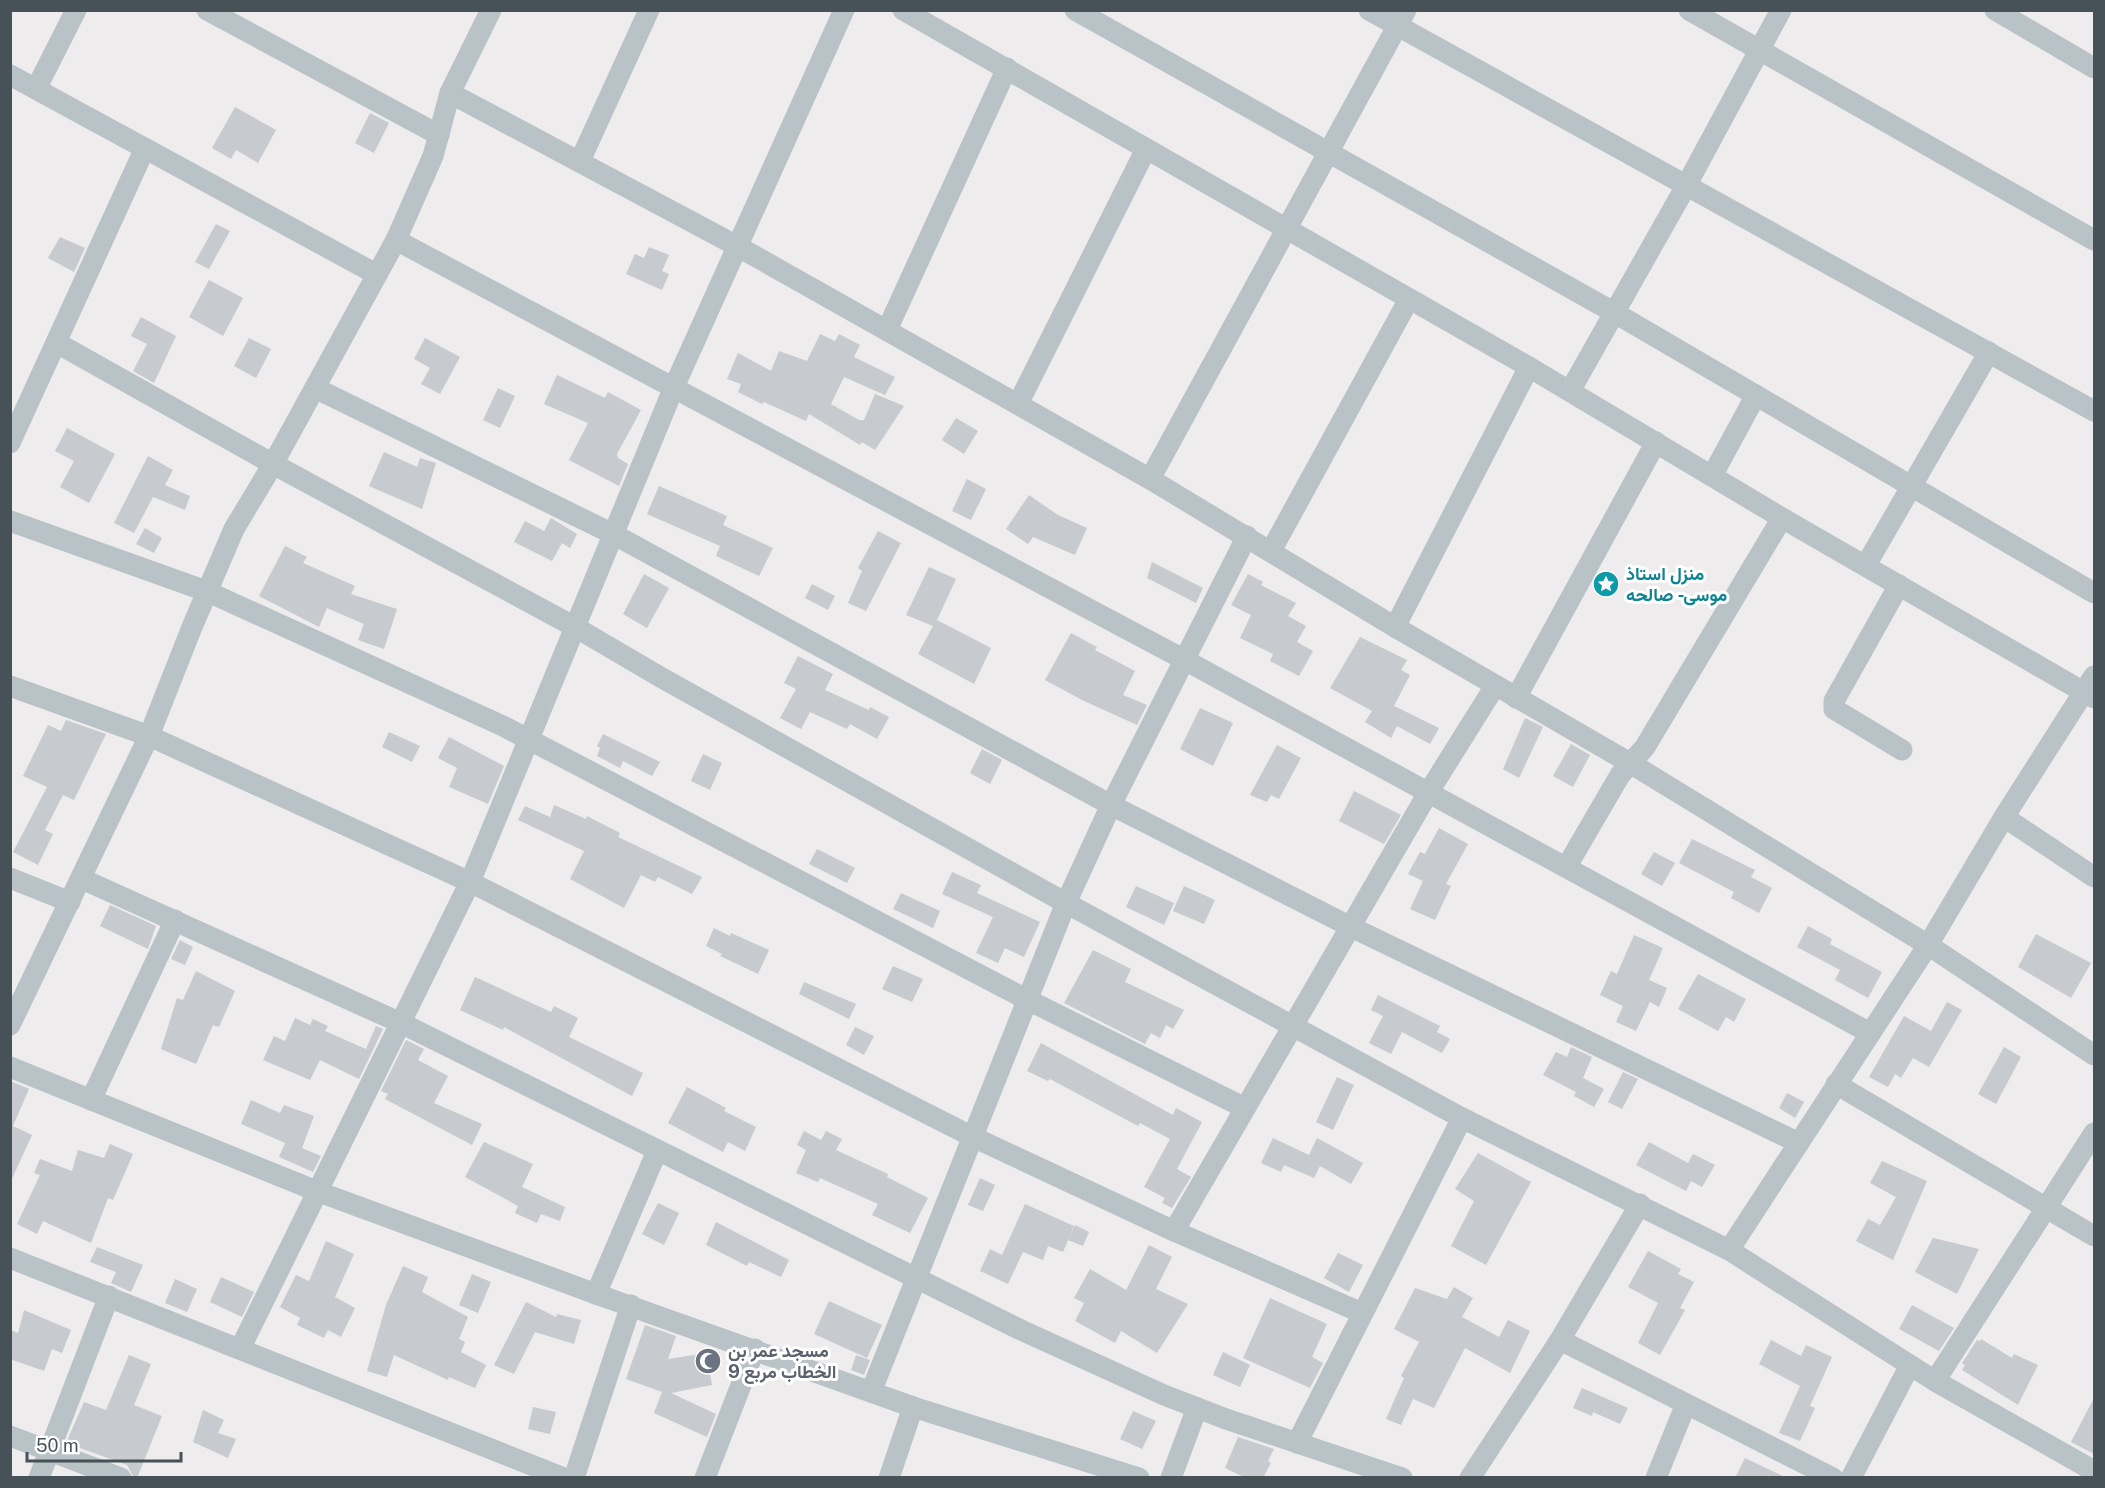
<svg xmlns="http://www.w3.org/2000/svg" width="2105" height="1488" viewBox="0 0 2105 1488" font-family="'Public Sans',Vazirmatn,sans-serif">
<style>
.building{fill:#c7cace}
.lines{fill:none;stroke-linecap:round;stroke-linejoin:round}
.minor{stroke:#b8c2c7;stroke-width:21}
.labels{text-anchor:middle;stroke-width:6;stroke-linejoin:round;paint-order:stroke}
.culture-label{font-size:18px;font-weight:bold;fill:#0d838f;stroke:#fff;text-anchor:start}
.worship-label{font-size:18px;font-weight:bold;fill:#5b616d;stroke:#fff;text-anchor:start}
</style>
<rect width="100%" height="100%" fill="#eeecec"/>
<g class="building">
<path d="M235,107L276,130L258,163L236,150L231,159L212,148Z"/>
<path d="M370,113L389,123L374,153L355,143Z"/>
<path d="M216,224L230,231L209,269L195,262Z"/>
<path d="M60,237L85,248L74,272L48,258Z"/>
<path d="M649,247L669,255L662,271L669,274L662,290L626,274L635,254L644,258Z"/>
<path d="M209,280L243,298L223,336L189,317Z"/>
<path d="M141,317L176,336L154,383L133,371L147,344L131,336Z"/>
<path d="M820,334L835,341L839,334L860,345L854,357L895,377L885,395L844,377L831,404L859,420H864L875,394L904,406L875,450L862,442L860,445L809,414L806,421L764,402L762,404L738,392L741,384L727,379L738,353L771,371L779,351L807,361Z"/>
<path d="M249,338L271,349L256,378L234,366Z"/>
<path d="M425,338L460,357L440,394L421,384L430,368L414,359Z"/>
<path d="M557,375L605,398L608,392L641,410L617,454L618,458L628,464L619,486L569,460L588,423L544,404Z"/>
<path d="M498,388L515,396L500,428L483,420Z"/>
<path d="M956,418L978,431L964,454L942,440Z"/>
<path d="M67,428L115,454L89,503L60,487L74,461L55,451Z"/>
<path d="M384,452L417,467L420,458L436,463L422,509L369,486Z"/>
<path d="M148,456L173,470L165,485L190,496L185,510L153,497L134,533L114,523Z"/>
<path d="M967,479L986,489L971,520L952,511Z"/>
<path d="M659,486L727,516L723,525L773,548L759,576L716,556L720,546L647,514Z"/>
<path d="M1029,495L1058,515L1087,528L1075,555L1033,537L1028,544L1006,529Z"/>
<path d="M551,518L577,534L570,548L562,543L552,561L514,542L525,521L544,531Z"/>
<path d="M145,528L162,538L154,553L136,544Z"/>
<path d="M878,531L901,543L866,611L848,603L862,571L858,568Z"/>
<path d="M285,546L307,557L303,563L355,586L351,594L397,609L384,649L358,640L364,624L327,608L319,627L259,596Z"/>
<path d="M1152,562L1203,588L1196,603L1147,578Z"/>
<path d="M929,567L956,579L937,620L991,648L974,684L918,654L933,626L906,615Z"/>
<path d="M644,574L669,588L647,628L623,614Z"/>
<path d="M1248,574L1263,582L1261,585L1296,603L1288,616L1306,626L1297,642L1313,651L1299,676L1270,661L1273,654L1240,638L1251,615L1231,605Z"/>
<path d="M812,584L835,596L828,610L805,598Z"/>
<path d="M1071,633L1097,647L1095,650L1135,671L1123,695L1147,705L1137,725L1082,700L1045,680Z"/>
<path d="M1360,637L1407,660L1401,670L1410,675L1394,706L1439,728L1430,744L1397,726L1391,738L1365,722L1372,711L1330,688Z"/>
<path d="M798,656L833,674L825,690L869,710L870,707L889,717L877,739L850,724L847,729L810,712L801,729L780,718L796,689L784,683Z"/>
<path d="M1200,708L1233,723L1213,766L1180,749Z"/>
<path d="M1525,718L1543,727L1519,778L1503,769Z"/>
<path d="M66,720L106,734L74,800L63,795L45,830L53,834L38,865L13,852L47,787L23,776L48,725L61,731Z"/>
<path d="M389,732L420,746L412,762L382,747Z"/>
<path d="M603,734L660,762L652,776L623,761L620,768L597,756L600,748L597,746Z"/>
<path d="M449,737L504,766L488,804L449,787L457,768L438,758Z"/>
<path d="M1571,744L1590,755L1573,787L1553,776Z"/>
<path d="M1277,745L1301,758L1279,799L1271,795L1267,802L1250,795Z"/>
<path d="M982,749L1002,760L990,784L970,773Z"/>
<path d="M703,754L722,763L710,790L691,781Z"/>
<path d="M1354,791L1401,815L1384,844L1339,821Z"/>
<path d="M554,805L586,819L587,816L620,833L618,837L702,877L692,894L658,877L655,882L641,875L624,908L570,879L584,851L518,820L525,806L550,817Z"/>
<path d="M1439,828L1468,844L1446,884L1451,886L1435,920L1410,909L1423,881L1408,874L1420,852L1425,854Z"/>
<path d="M1692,839L1755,870L1751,877L1772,888L1759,913L1731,898L1734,892L1679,863Z"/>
<path d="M817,849L855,868L847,883L809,864Z"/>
<path d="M1654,852L1675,863L1662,886L1641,874Z"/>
<path d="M952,872L981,885L977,893L1040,922L1024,957L1005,948L998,963L976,953L993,917L942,894Z"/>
<path d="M1136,886L1174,903L1164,925L1126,907Z"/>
<path d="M1184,886L1215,900L1204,924L1173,911Z"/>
<path d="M901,893L940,911L933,928L893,909Z"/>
<path d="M110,905L156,926L148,949L100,926Z"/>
<path d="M1808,926L1832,939L1830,944L1882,972L1868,998L1835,980L1840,970L1797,947Z"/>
<path d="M714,928L730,936L731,933L769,950L758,974L720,956L722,954L706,946Z"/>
<path d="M2036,934L2091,963L2071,998L2018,967Z"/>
<path d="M1634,935L1663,948L1649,980L1667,988L1659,1007L1650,1002L1636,1031L1616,1022L1623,1006L1600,995L1611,971L1617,974Z"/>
<path d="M180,940L193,947L185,965L171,959Z"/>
<path d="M1093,950L1131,969L1125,982L1184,1010L1173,1029L1166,1025L1160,1038L1151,1033L1145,1044L1064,1003Z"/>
<path d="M893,966L923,979L912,1002L882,989Z"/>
<path d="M196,971L235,991L219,1027L213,1025L196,1064L161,1049L177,998L183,1000Z"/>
<path d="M1698,974L1746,999L1734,1022L1726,1017L1718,1031L1678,1009Z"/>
<path d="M475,977L551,1012L554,1006L578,1018L569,1037L643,1073L632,1096L504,1027L503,1030L460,1010Z"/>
<path d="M804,982L856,1004L849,1019L799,994Z"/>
<path d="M1378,995L1440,1026L1437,1032L1450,1039L1442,1053L1402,1032L1391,1054L1369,1043L1383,1016L1371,1010Z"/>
<path d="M1947,1002L1962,1010L1929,1067L1913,1058L1901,1078L1895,1074L1888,1087L1869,1077L1904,1016L1931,1031Z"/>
<path d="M295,1018L310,1025L313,1019L328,1026L325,1031L366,1049L376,1026L383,1029L359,1079L320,1060L310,1080L263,1060L274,1036L285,1041Z"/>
<path d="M855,1027L874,1036L864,1055L846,1045Z"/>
<path d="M406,1040L424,1049L418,1060L448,1076L434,1103L482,1124L472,1145L385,1099L388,1094L381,1091Z"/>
<path d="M1041,1043L1173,1115L1176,1108L1202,1122L1177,1169L1191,1177L1172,1208L1162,1203L1165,1198L1144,1187L1170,1139L1140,1123L1138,1126L1050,1079L1048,1081L1027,1071Z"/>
<path d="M1571,1047L1592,1057L1583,1078L1604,1089L1594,1107L1574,1096L1576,1092L1543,1075L1556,1052L1567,1057Z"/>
<path d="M2004,1047L2021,1057L1996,1104L1978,1094Z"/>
<path d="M1623,1072L1638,1079L1622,1109L1608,1102Z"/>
<path d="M1337,1077L1354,1085L1333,1130L1316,1122Z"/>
<path d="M10,1081L29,1089L13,1126L32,1135L10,1183Z"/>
<path d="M687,1087L726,1108L724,1111L756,1127L745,1151L728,1142L723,1152L668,1123Z"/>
<path d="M1787,1093L1804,1102L1795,1118L1779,1108Z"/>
<path d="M251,1100L280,1113L284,1105L314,1116L302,1148L321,1156L313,1172L279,1157L285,1143L241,1124Z"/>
<path d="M804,1131L821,1140L826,1131L842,1139L836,1150L888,1174L887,1177L928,1198L910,1233L872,1215L878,1204L820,1178L818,1182L796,1173L806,1150L797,1145Z"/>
<path d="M1273,1138L1309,1155L1317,1138L1363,1163L1351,1184L1320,1166L1314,1178L1284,1165L1281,1172L1261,1163Z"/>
<path d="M484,1142L533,1164L522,1187L565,1207L560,1221L541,1214L537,1223L515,1213L518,1206L465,1177Z"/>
<path d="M1649,1142L1688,1163L1693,1154L1715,1165L1702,1187L1691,1181L1686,1191L1636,1165Z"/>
<path d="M110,1144L133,1154L113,1200L108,1198L91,1243L43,1221L37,1234L17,1224L40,1175L34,1173L40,1159L72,1171L78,1150L104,1158Z"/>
<path d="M1478,1153L1531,1182L1486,1265L1451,1246L1474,1201L1455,1189Z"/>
<path d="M1882,1161L1927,1181L1893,1260L1856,1241L1868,1219L1880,1225L1896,1197L1870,1183Z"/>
<path d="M980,1178L995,1185L983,1211L968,1205Z"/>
<path d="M658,1203L679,1213L664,1245L642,1234Z"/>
<path d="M1025,1204L1074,1226L1063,1252L1048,1246L1043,1260L1023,1252L1008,1284L980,1271L990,1249L1002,1255Z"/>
<path d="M716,1222L789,1260L781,1277L749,1262L747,1266L706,1245Z"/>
<path d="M1075,1225L1089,1232L1083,1246L1068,1240Z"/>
<path d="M1933,1238L1979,1249L1957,1294L1915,1272Z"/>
<path d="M326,1241L354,1254L335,1297L355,1308L341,1337L328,1330L324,1338L297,1325L300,1318L280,1307L296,1275L309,1281Z"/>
<path d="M1149,1245L1172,1257L1156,1289L1188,1304L1157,1353L1121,1331L1115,1343L1075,1321L1084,1303L1074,1298L1090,1269L1126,1290Z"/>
<path d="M97,1247L143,1265L131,1292L111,1283L116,1272L90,1262Z"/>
<path d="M1648,1251L1681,1269L1678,1274L1694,1282L1680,1308L1685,1310L1660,1355L1638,1343L1658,1303L1628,1287Z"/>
<path d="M1338,1253L1363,1265L1349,1292L1324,1278Z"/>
<path d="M403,1266L428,1277L422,1292L468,1317L459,1339L465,1342L461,1352L486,1365L475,1388L449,1377L448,1380L394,1355L387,1377L367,1371L386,1305Z"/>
<path d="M472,1274L491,1282L478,1313L459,1305Z"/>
<path d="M221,1277L254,1292L242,1317L210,1302Z"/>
<path d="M175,1279L197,1289L187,1312L165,1303Z"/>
<path d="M1454,1287L1473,1298L1462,1317L1499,1337L1508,1320L1530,1331L1510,1373L1465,1348L1434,1408L1413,1399L1401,1425L1386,1419L1404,1378L1401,1376L1419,1342L1394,1329L1415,1288L1447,1299Z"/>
<path d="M1270,1298L1327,1324L1312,1357L1323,1363L1310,1388L1243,1358Z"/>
<path d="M829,1301L882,1325L867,1358L814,1334Z"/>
<path d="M526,1302L556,1317L557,1314L581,1320L574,1344L535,1332L514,1374L494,1365Z"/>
<path d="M1912,1305L1954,1328L1939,1351L1899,1329Z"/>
<path d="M24,1310L71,1330L62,1353L52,1349L44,1371L10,1359V1330L18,1333Z"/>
<path d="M645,1325L676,1336L668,1359L701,1354L704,1369L709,1368L712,1385L671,1393L716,1414L707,1437L654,1413L662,1392L626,1379Z"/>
<path d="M1981,1339L2012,1358L2014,1354L2038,1365L2018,1405L1962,1370L1965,1365L1962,1363L1977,1340L1980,1341Z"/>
<path d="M1771,1340L1801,1356L1806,1345L1832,1357L1810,1406L1815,1408L1800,1441L1779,1433L1800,1386L1759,1364Z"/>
<path d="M1223,1352L1250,1365L1240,1387L1213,1375Z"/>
<path d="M129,1355L151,1364L134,1405L162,1416L137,1478H134L127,1465L66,1443L84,1402L106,1410Z"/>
<path d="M856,1355L870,1360L864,1375L851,1370Z"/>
<path d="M1582,1388L1628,1408L1620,1424L1593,1412L1592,1416L1573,1408Z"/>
<path d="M2094,1398V1454L2071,1442Z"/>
<path d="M533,1407L556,1412L550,1434L528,1429Z"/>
<path d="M203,1410L224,1420L218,1433L236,1439L228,1458L193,1442Z"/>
<path d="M1133,1411L1156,1421L1142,1449L1120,1439Z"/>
<path d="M1238,1437L1274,1449L1268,1461L1271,1463L1263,1478H1246L1225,1468Z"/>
<path d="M1745,1458L1787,1478H1735Z"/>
</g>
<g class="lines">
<g class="minor">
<path d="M207,10L439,135"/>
<path d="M903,10L1529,367L1782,518L2094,698"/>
<path d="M1075,10L1615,313L2094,593"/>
<path d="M1369,10L2094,411"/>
<path d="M1689,10L2094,240"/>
<path d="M1995,10L2094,68"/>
<path d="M10,75L376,274"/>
<path d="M36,89L76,10"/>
<path d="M450,93L737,246L1150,479L1395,627L1630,763L1928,945L2094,1055"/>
<path d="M580,161L649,10"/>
<path d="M396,240L1183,659L1870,1033"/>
<path d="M887,330L1007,68"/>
<path d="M57,343L273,464L575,627L662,678L1066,903L1462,1118L1729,1250L1928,945L2004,817L2094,676"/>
<path d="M315,388L613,534L1111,805L1351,927L1799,1143"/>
<path d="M1570,391L1686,186L1781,10"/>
<path d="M1018,404L1146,149"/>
<path d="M10,443L145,148"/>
<path d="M1712,476L1756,395"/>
<path d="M1150,479L1406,10"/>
<path d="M10,521L206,591L503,726L1026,999L1245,1108"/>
<path d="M1271,551L1409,299"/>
<path d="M1866,565L1989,352"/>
<path d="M1899,585L1834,701V709L1902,750"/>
<path d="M1395,627L1529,367"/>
<path d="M10,686L149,736L470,882L971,1136L1174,1231L1428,793L1495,686"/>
<path d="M1516,698L1656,442"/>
<path d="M2004,817L2094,877"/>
<path d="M1567,866L1620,775L1645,747L1782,518"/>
<path d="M10,878L70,902"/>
<path d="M82,879L401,1023L1021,1330L1164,1395L1226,1419L1402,1478"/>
<path d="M10,1025L149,736L192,627L234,529L273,464L396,240L433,156L450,93L491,10"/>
<path d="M10,1067L319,1192L596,1294L913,1407L1139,1478"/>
<path d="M1836,1084L2094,1236"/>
<path d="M91,1100L175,920"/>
<path d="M1174,1231L1362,1313"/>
<path d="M1729,1250L1935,1381L2094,1471"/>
<path d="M10,1258L564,1478"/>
<path d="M596,1294L657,1151"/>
<path d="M1560,1340L1833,1478"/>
<path d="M240,1349L470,882L674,387L844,10"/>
<path d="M1935,1381L2094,1133"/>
<path d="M871,1392L1066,903L1111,805L1247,536"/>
<path d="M10,1436L121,1478"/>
<path d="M1297,1443L1462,1118"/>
<path d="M39,1478L109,1296"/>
<path d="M574,1478L631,1305"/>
<path d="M705,1478L755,1349"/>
<path d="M889,1478L913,1407"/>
<path d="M1171,1478L1197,1408"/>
<path d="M1470,1478L1560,1340L1640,1204"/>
<path d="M1656,1478L1686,1404"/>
<path d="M1851,1478L1910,1365"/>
</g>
</g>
<defs>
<symbol id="sight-disc" viewBox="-11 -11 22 22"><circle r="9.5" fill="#0f9aa8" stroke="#fff"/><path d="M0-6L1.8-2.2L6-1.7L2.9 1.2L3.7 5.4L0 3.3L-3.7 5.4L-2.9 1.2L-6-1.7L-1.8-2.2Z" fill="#fff"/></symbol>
<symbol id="mosque-disc" viewBox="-11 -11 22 22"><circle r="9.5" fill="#6b7280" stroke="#fff"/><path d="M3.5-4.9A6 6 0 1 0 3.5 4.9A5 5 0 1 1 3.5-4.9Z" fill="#fff"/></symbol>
</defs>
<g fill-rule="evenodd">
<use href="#sight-disc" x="1591" y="569" width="30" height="30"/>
<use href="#mosque-disc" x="693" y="1346" width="30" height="30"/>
</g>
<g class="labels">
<g class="culture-label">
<text x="1626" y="580">منزل استاذ<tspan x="1626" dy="21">موسى- صالحه</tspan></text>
</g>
<g class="worship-label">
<text x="728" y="1357">مسجد عمر بن<tspan x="728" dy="21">الخطاب مربع 9</tspan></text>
</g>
</g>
<rect width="2105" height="1488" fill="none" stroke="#465257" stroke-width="24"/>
<path d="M27 1452v9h154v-9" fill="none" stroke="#465257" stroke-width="3"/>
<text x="36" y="1452" font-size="18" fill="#465257" stroke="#ffffff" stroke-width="4.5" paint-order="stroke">50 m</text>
</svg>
